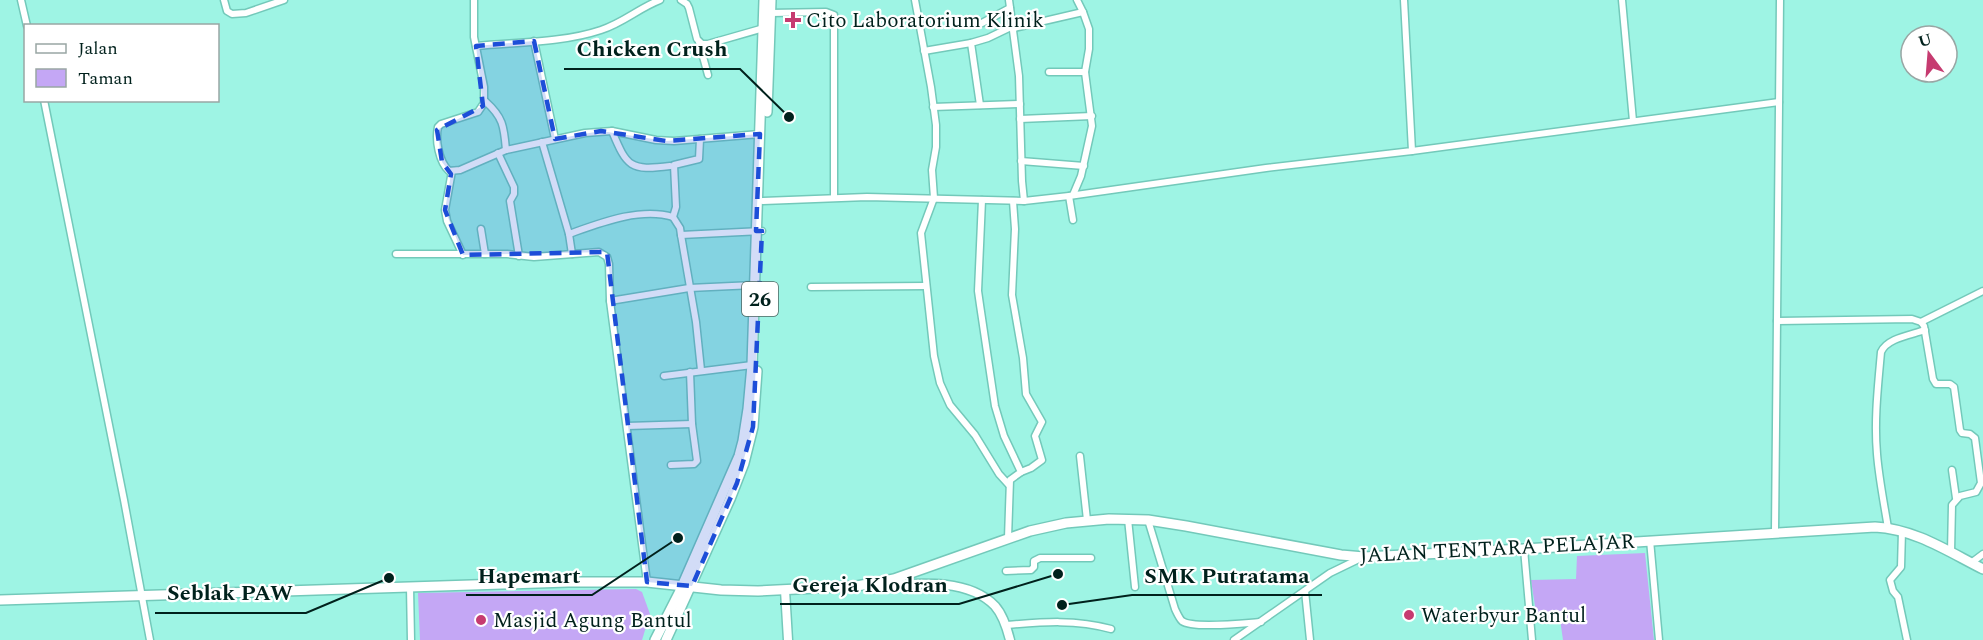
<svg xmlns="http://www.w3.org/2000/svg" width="1983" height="640" viewBox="0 0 1983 640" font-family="Spectral,serif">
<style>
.green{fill:#c4a7f5}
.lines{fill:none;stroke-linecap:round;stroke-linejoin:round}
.street-casing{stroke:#73c9ba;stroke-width:9}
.secondary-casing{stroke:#73c9ba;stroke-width:11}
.primary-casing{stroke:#73c9ba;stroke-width:12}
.street{stroke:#fff;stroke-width:6}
.secondary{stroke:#fff;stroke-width:8}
.primary{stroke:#fff;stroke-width:9}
.marked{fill:#1d4ed8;fill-opacity:0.2;stroke:#1d4ed8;stroke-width:4.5;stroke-dasharray:12 8;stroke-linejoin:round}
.poi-dot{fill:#c63b70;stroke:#fff;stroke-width:2}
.labels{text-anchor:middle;stroke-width:4.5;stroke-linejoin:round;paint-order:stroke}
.shield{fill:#fff;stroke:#4c6460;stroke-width:1.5}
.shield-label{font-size:20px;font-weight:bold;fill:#00211c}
.poi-label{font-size:21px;fill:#00211c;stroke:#fff;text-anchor:start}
.street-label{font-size:21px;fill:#00211c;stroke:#fff}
.leader{fill:none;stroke:#00211c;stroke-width:2}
.callout-dot{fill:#00211c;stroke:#fff;stroke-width:2}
.callout-label{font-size:22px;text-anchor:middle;font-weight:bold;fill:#00211c;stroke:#fff;stroke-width:4.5;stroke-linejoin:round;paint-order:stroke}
</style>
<rect width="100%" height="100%" fill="#9ef4e4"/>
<g class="green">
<path d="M1645,553L1654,640H1563L1560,619H1537L1531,580L1576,579L1577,556Z"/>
<path d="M636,589L642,592L650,614L642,640H420L418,593Z"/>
</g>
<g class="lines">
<defs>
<g id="street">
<path d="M21,0L27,26"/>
<path d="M224,0L227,11L232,14L246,13L284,0"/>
<path d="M474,0V37L484,87V103L478,112L441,124L438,127C435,140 439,162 449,171L460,170L506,150L585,133L612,131L656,140L674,141L760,134"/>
<path d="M681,0L687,4L689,8L697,39L702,44H708L764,28"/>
<path d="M915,0L931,87L936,125V147L932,170L934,198L921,233L934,356L940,383L950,405L975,435L999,474L1009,485"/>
<path d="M1009,0L1019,76L1022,181L1024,201"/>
<path d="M1622,0L1633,121"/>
<path d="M770,13L826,12L834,15V197"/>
<path d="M982,23L1010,8"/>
<path d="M1014,28L1083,12"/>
<path d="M534,41L555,139"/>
<path d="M699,42L708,75"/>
<path d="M476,46C517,42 562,43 601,30C623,23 639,8 660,0"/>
<path d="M924,51L971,43"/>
<path d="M1049,72H1085"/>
<path d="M44,100L124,500L150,640"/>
<path d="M485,101C503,117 504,126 506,150"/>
<path d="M980,105L971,43L988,38L1013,26"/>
<path d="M933,107L1020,104"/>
<path d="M1020,119L1092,116"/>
<path d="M612,131C627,167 630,171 670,166"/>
<path d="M542,142L569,234L572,254"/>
<path d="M1412,151L1779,102"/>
<path d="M498,153L514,187V194L510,201L519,256"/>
<path d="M1021,161L1084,166"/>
<path d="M452,171L445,210L447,221L463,255"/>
<path d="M1073,195L1081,176L1092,126L1085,72L1089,49V29L1083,12L1077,0"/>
<path d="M1069,196L1073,220"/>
<path d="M982,200L978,291L980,305L995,406L1004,436L1021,472L1010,480L1008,538"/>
<path d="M763,201L867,197L1024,201L1069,196L1266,168L1412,151L1404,0"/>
<path d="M1013,201L1015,229L1012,295L1023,358L1026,394L1042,422L1035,436L1042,460L1031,468L1021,472"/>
<path d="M673,217L676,207L674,165L699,159L700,139"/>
<path d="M481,229L485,254"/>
<path d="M569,234C600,223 640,207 673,217L680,228L681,235L696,322L701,370"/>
<path d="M681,235L762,231"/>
<path d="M396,254H507L534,257L599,252L607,257L609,264L610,301L647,582"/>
<path d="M811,287L926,286"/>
<path d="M610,301L689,288L754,285"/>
<path d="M1777,321L1912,319L1921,322L1924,326L1933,379L1936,384H1950L1954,387L1960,430L1962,433L1970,434L1975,438L1981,483L1976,492L1960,496L1952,505L1951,552"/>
<path d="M1921,322L1983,291"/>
<path d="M664,376L752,365"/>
<path d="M627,426L692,424"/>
<path d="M1080,456L1087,520"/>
<path d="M671,465L694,464L697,461L692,424L690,372"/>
<path d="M1952,470L1956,498"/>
<path d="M1128,519L1135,587"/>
<path d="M1148,520L1175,609C1177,613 1179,618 1182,621C1193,629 1246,623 1261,622"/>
<path d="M1888,528C1884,503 1879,479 1877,454C1874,420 1878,386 1881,352C1887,338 1911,335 1925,330"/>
<path d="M1902,531L1901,567L1890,580L1893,591L1898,597L1907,640"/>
<path d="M1775,532L1780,0"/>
<path d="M1650,540L1659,640"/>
<path d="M1524,549L1532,640"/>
<path d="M1971,563L1983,554"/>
<path d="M1006,571L1031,570L1034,567V561L1040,558H1091"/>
<path d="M410,587L411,640"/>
<path d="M1305,591L1310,640"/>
<path d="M1006,625C1042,622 1076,619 1111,629"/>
<path d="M1234,640L1330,573L1363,557"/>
</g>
<g id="secondary">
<path d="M873,586C910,584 967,576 995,606C1003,615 1007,628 1010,640"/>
<path d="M785,590L788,640"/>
</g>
<g id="primary">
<path d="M767,112L771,0"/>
<path d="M0,600L568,582H647L721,590L758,591L857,586L894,579L1030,531L1066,523L1109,519L1148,520L1186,526L1341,555L1364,557L1524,549L1875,527C1915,529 1949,552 1983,569"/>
<path d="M655,640L679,593L739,456L743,441L748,409L752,365L764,0"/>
<path d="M666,640L730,499L744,463L753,427L757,371"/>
</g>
</defs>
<use href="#street" class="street-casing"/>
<use href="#secondary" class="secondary-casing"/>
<use href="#primary" class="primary-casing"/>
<use href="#street" class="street"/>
<use href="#secondary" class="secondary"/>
<use href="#primary" class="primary"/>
</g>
<path class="marked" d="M534,41L555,139L601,131L666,141L760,134L756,231H762L753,427L737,483L692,586L647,582L607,252L463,255L445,210L451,174L442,162L437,130L483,106L476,46Z"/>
<g class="poi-dot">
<path d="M790 11h6v6h6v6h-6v6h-6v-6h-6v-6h6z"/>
<circle cx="1409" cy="615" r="6"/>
<circle cx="481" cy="620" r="6"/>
</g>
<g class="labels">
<rect class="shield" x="742" y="282" width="36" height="34" rx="4.5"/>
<g class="shield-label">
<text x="760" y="306">26</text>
</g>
<g class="poi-label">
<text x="806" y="27">Cito Laboratorium Klinik</text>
<text x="1421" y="622">Waterbyur Bantul</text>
<text x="493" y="627">Masjid Agung Bantul</text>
</g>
<g class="street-label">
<text transform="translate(1497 548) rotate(-3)" y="7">JALAN TENTARA PELAJAR</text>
</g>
</g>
<path class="leader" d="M789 117L740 69H564M1062 605L1132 595H1322M678 538L592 595H466M1058 574L959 604H780M389 578L306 613H155"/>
<g class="callout-dot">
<circle cx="789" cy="117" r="6"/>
<circle cx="1062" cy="605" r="6"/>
<circle cx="678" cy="538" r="6"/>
<circle cx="1058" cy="574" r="6"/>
<circle cx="389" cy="578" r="6"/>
</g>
<g class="callout-label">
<text x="652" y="56">Chicken Crush</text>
<text x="1227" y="583">SMK Putratama</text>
<text x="529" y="583">Hapemart</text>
<text x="870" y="592">Gereja Klodran</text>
<text x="230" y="600">Seblak PAW</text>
</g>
<rect x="24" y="24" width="195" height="78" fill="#ffffff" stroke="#99a6a4" stroke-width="1.5"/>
<rect x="36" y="44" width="30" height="9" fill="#ffffff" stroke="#99a6a4" stroke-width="1.5"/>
<text x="78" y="54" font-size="18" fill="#00211c">Jalan</text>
<rect x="36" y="69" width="30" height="18" fill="#c4a7f5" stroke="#99a6a4" stroke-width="1.5"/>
<text x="78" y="84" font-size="18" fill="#00211c">Taman</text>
<g transform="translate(1929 54) rotate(344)"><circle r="28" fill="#ffffff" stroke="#99a6a4" stroke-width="1.5"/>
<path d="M0-4.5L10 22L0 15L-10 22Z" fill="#c63b70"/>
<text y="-9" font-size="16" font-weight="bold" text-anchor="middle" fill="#00211c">U</text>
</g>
</svg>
